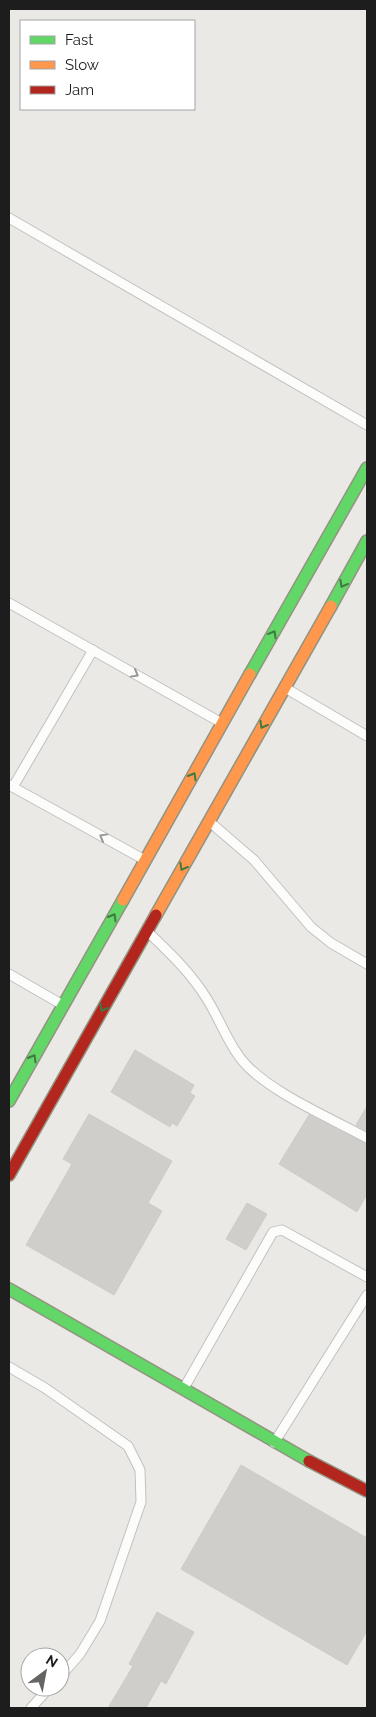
<svg xmlns="http://www.w3.org/2000/svg" width="376" height="1717" viewBox="0 0 376 1717" font-family="Raleway,sans-serif">
<style>
.building{fill:#d0cecb;stroke:#cecbc8}
.lines{fill:none;stroke-linecap:round;stroke-linejoin:round}
.lane-casing{stroke:#c2c1c0;stroke-width:11}
.fast-casing{stroke:#929380;stroke-width:14}
.slow-casing{stroke:#929380;stroke-width:14}
.jam-casing{stroke:#929380;stroke-width:14}
.lane{stroke:#fcfcfb;stroke-width:9}
.fast{stroke:#63d668;stroke-width:11}
.slow{stroke:#ff974d;stroke-width:11}
.jam{stroke:#b3261e;stroke-width:11}
.oneway{stroke:#407a42}
.oneway2{stroke:#989897}
</style>
<rect width="100%" height="100%" fill="#ebe9e6"/>
<g class="building">
<path d="M135,1050L194,1085L190,1093L195,1096L177,1126L172,1123L170,1127L111,1092Z"/>
<path d="M367,1106V1131L356,1125Z"/>
<path d="M89,1114L172,1161L148,1203L162,1211L114,1295L26,1245L72,1164L63,1159Z"/>
<path d="M309,1115L367,1144V1194L357,1212L279,1164Z"/>
<path d="M247,1203L267,1214L246,1250L226,1239Z"/>
<path d="M241,1465L367,1538V1631L347,1665L181,1569Z"/>
<path d="M157,1612L194,1632L166,1684L161,1681L146,1708H108L133,1666L129,1664Z"/>
</g>
<g class="lines">
<defs>
<g id="lane">
<path d="M9,218L367,425"/>
<path d="M9,603L220,722"/>
<path d="M287,689L367,736"/>
<path d="M9,785L143,859"/>
<path d="M13,787L93,650"/>
<path d="M211,823L254,860L311,927L331,943L367,964"/>
<path d="M149,933C170,953 191,973 207,999C219,1018 227,1041 241,1059C266,1091 331,1118 367,1138"/>
<path d="M9,974L61,1004"/>
<path d="M9,1367L45,1388L128,1446L140,1470L141,1502L100,1621L80,1654L60,1677"/>
<path d="M184,1388L273,1232L282,1230L367,1277"/>
<path d="M274,1443L367,1295"/>
<path d="M31,1708L50,1687"/>
</g>
<g id="fast">
<path d="M331,606L367,541"/>
<path d="M250,674L367,468"/>
<path d="M9,1101L123,900"/>
<path d="M9,1289L309,1461"/>
</g>
<g id="slow">
<path d="M123,900L250,674"/>
<path d="M156,915L331,606"/>
</g>
<g id="jam">
<path d="M9,1175L156,915"/>
<path d="M309,1461L367,1491"/>
</g>
</defs>
<use href="#lane" class="lane-casing"/>
<use href="#fast" class="fast-casing"/>
<use href="#slow" class="slow-casing"/>
<use href="#jam" class="jam-casing"/>
<use href="#lane" class="lane"/>
<use href="#fast" class="fast"/>
<use href="#slow" class="slow"/>
<use href="#jam" class="jam"/>
</g>
<defs><path id="oneway-chevron" d="M-2-3.5L2.5 0L-2 3.5" fill="none" stroke-width="1.6" stroke-linecap="round" stroke-linejoin="round" transform="scale(1.25)"/></defs>
<g class="oneway">
<use href="#oneway-chevron" transform="translate(343 584) rotate(119)"/>
<use href="#oneway-chevron" transform="translate(273 634) rotate(-61)"/>
<use href="#oneway-chevron" transform="translate(263 725) rotate(119)"/>
<use href="#oneway-chevron" transform="translate(193 776) rotate(-60)"/>
<use href="#oneway-chevron" transform="translate(183 867) rotate(119)"/>
<use href="#oneway-chevron" transform="translate(113 917) rotate(-60)"/>
<use href="#oneway-chevron" transform="translate(103 1008) rotate(120)"/>
<use href="#oneway-chevron" transform="translate(33 1058) rotate(-60)"/>
</g>
<g class="oneway2">
<use href="#oneway-chevron" transform="translate(135 674) rotate(29)"/>
<use href="#oneway-chevron" transform="translate(103 837) rotate(-151)"/>
</g>
<rect width="376" height="1717" fill="none" stroke="#1d1d1d" stroke-width="20"/>
<rect x="20" y="20" width="175" height="90" fill="#ffffff" stroke="#a5a5a5"/>
<rect x="30" y="36" width="25" height="8" fill="#63d668" stroke="#a5a5a5"/>
<text x="65" y="45" font-size="15" fill="#1d1d1d">Fast</text>
<rect x="30" y="61" width="25" height="8" fill="#ff974d" stroke="#a5a5a5"/>
<text x="65" y="70" font-size="15" fill="#1d1d1d">Slow</text>
<rect x="30" y="86" width="25" height="8" fill="#b3261e" stroke="#a5a5a5"/>
<text x="65" y="95" font-size="15" fill="#1d1d1d">Jam</text>
<g transform="translate(45 1672) rotate(32)"><circle r="24" fill="#ffffff" stroke="#a5a5a5"/>
<path d="M0-4L9 19L0 12L-9 19Z" fill="#656463"/>
<text y="-8" font-size="14" font-weight="bold" text-anchor="middle" fill="#1d1d1d">N</text>
</g>
</svg>
